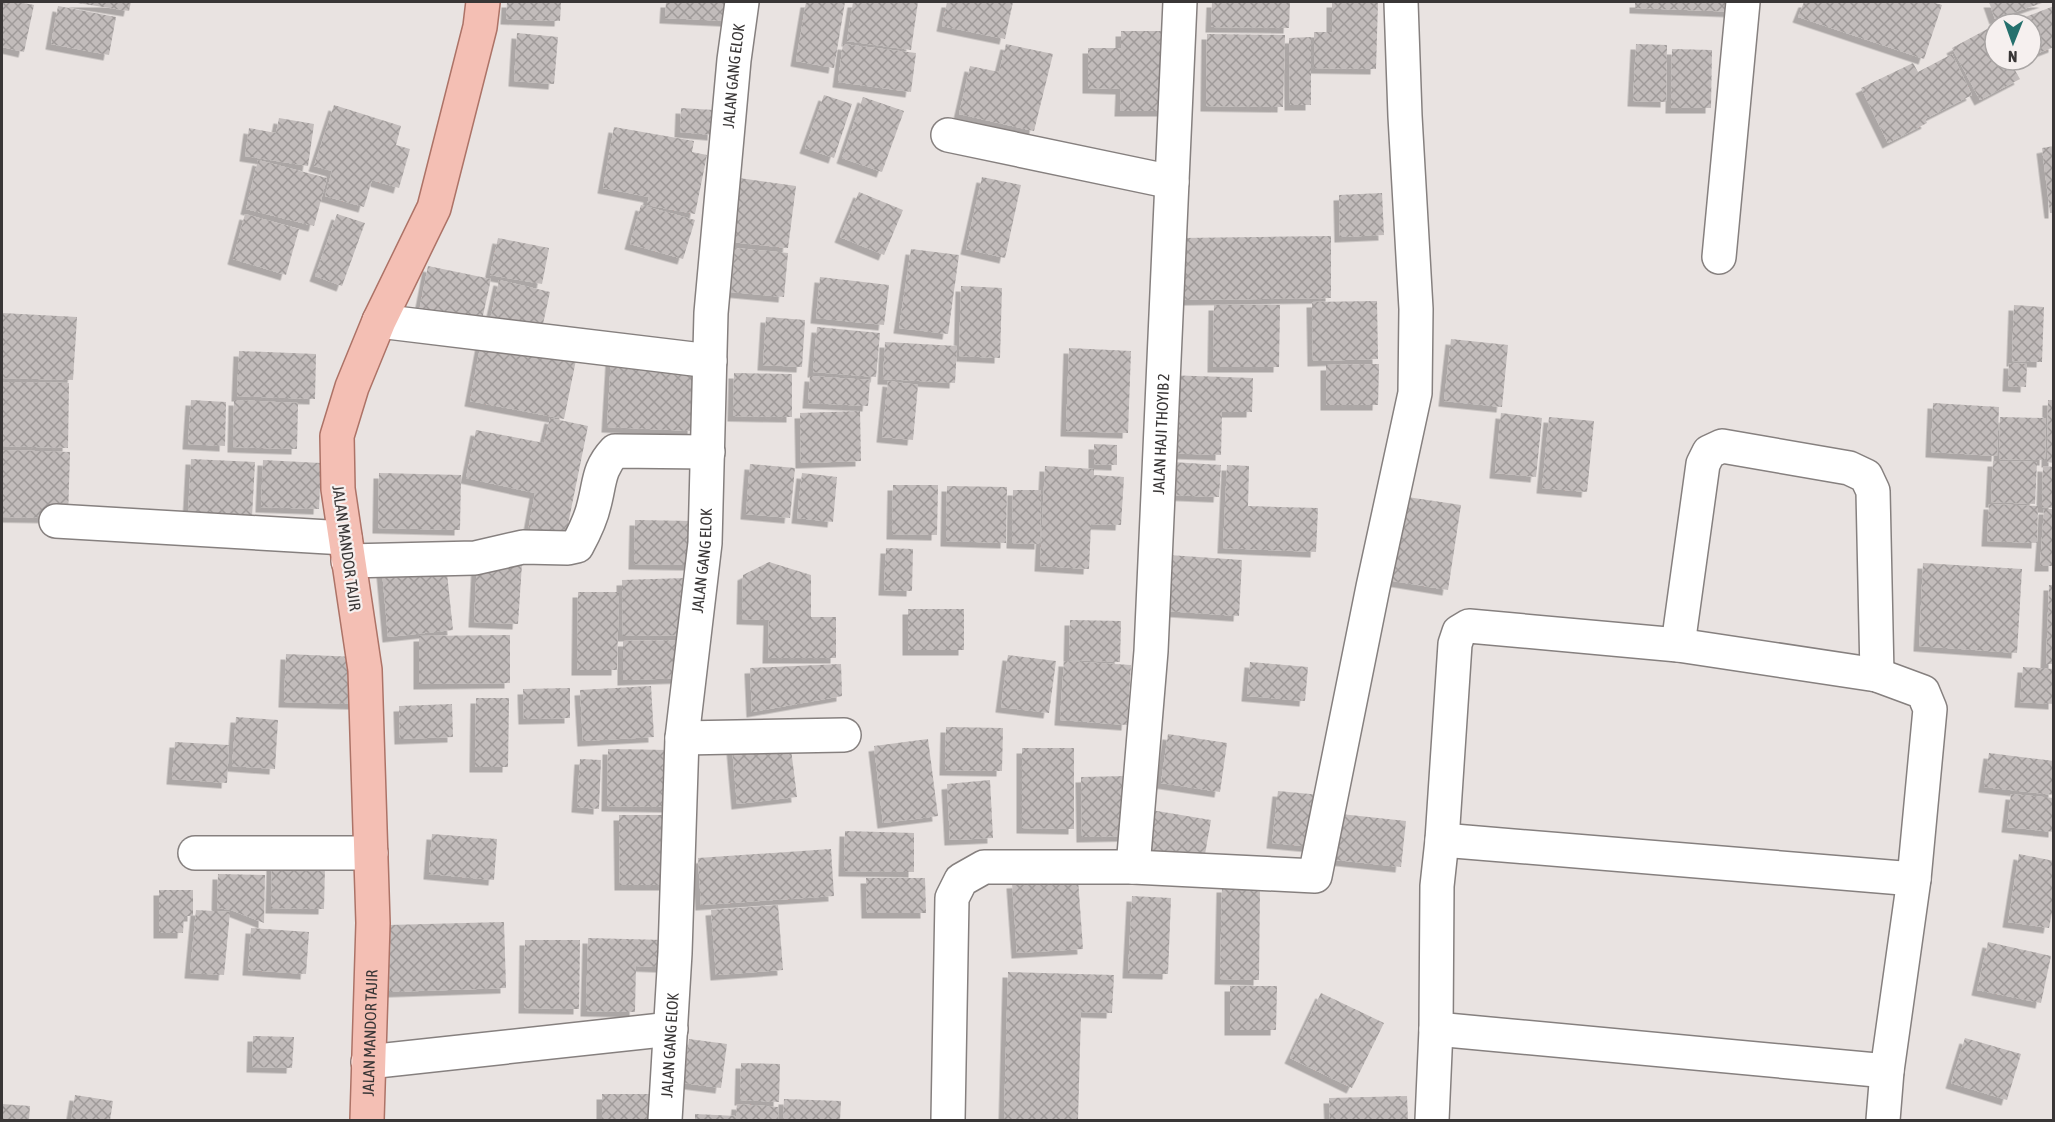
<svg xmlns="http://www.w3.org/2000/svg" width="2055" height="1122" viewBox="0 0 2055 1122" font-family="'Asap Condensed',sans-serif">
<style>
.building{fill:url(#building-cross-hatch);filter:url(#shadow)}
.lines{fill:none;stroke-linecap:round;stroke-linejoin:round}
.minor-casing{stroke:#86807f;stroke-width:36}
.major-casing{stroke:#ad7367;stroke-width:36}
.minor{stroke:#fff;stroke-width:33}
.major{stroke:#f4bfb4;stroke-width:33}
.labels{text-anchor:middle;stroke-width:4.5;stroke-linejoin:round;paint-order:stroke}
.street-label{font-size:16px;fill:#393636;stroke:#f6f0ef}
</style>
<defs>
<pattern id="building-cross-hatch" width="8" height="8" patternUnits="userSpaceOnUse" patternTransform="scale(1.5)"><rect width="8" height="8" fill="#c2bcbb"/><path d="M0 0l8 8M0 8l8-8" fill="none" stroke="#9f9a99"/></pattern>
<filter id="shadow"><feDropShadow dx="-5.5" dy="5.5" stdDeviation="0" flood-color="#0004"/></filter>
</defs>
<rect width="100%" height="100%" fill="#e9e3e1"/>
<g class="building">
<path d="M2,2H18L34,5L24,52L2,47Z"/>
<path d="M71,2H131L129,11Z"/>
<path d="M507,2H561L560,21L506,19Z"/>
<path d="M666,2H728L727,21L665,18Z"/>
<path d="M806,2H845L834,68L796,61Z"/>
<path d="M853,2H918L911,50L847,41Z"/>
<path d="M947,2H1013L1005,39L942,26Z"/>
<path d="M1212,2H1290L1289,28L1211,27Z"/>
<path d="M1332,2H1378L1376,69L1314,68V32H1332Z"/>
<path d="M1635,2H1740L1739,12L1635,8Z"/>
<path d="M1804,2H1931L1942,5L1924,59L1798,17Z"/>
<path d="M1989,2H2045L1995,19Z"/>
<path d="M58,6L116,17L109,55L51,44Z"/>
<path d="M2054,6V47L2031,56V24H2007Z"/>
<path d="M1991,27L1995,35V60H2009L2020,79L1980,100L1952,48Z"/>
<path d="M1121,31H1172L1171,111H1120L1121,89L1088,88V48H1121Z"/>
<path d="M517,33L558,37L554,84L514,81Z"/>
<path d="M1207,34L1285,35L1283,107L1206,106Z"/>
<path d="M1311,37V105H1290L1289,38Z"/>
<path d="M843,44L916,53L911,92L838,82Z"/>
<path d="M1006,44L1053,54L1034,131L959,114L970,66L999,72Z"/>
<path d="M1636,44L1667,45L1666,102L1633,101Z"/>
<path d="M1672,49L1712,50L1711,108H1671Z"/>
<path d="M1952,54L1972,95L1925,119L1927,123L1888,143L1861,88L1913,63L1918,72Z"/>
<path d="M824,95L852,104L834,158L805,148Z"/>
<path d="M863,97L904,111L882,172L842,158Z"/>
<path d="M334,105L401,126L396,145L410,149L399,188L372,180L364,207L325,196L332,171L314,166Z"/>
<path d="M681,108L714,110L713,135L680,132Z"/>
<path d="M279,118L314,124L308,166L245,156L249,128L276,133Z"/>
<path d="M614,127L694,141L692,152L707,155L695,214L647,205L649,197L603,188Z"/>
<path d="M2054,146V213H2050L2042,148Z"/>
<path d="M258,160L327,178L314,226L246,209Z"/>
<path d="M982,177L1021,185L1005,258L966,249Z"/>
<path d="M739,178L796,186L788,248L731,242Z"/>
<path d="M859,192L903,210L884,255L840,237Z"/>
<path d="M1382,193L1384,235L1340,237L1339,195Z"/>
<path d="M641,205L695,220L683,259L630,244Z"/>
<path d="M245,214L299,229L286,275L233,259Z"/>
<path d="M337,214L365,223L342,286L315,276Z"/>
<path d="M1331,236V298L1182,300L1181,238Z"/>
<path d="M498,238L549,248L542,284L490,275Z"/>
<path d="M735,248L788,253L784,297L731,292Z"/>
<path d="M911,249L959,255L948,334L899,328Z"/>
<path d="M428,266L491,279L480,329L418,317Z"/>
<path d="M820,277L889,285L884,325L816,318Z"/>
<path d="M499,280L550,292L541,333L490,320Z"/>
<path d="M961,286L1002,288L1000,358L959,356Z"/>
<path d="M1377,301L1378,359L1313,361L1312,302Z"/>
<path d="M1214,305H1280L1279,367H1213Z"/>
<path d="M2014,305L2044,307L2042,362L2012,361Z"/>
<path d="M2,313L77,317L73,380L2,378Z"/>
<path d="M766,317L805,320L802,367L763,365Z"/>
<path d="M817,327L880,333L876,377L813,372Z"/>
<path d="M482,337L577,355L564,419L470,401Z"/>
<path d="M1451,339L1508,345L1502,407L1444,401Z"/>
<path d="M885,342L957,346L955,383L883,379Z"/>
<path d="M1069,348L1131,351L1128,433L1066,431Z"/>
<path d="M239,351L316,354L315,399L237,396Z"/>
<path d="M611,359L696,364L693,431L607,427Z"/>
<path d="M2009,363L2027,364L2026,387L2008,386Z"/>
<path d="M1379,364L1378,405H1326V365Z"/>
<path d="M734,373L792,374V417L733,416Z"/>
<path d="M1166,375L1253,378L1252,412H1222L1221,455L1164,453Z"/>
<path d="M810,376L870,380L868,406L808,403Z"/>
<path d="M888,381L918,385L913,440L882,437Z"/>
<path d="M2,382L69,383L68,448L2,446Z"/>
<path d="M191,400L226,402L225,446L188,444Z"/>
<path d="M234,400L298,403L297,449L233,447Z"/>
<path d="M2048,400H2054V463L2047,462Z"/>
<path d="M1933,403L1999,407L1997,456L1931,452Z"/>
<path d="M860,411L861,461L801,463L800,413Z"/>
<path d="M1501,413L1542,418L1536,477L1495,473Z"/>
<path d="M1549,417L1594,421L1587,492L1542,488Z"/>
<path d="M2000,417L2046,418L2045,460L1999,459Z"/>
<path d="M550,418L588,426L565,539L528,531L535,493L466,478L476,430L544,443Z"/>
<path d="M1094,444L1117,445V465L1094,464Z"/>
<path d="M2,450L70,452L68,518L2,517Z"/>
<path d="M191,459L255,462L252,517L188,515Z"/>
<path d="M263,460L321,463L319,509L261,507Z"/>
<path d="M1993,461L2037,462L2035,504L1991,502Z"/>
<path d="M1172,462L1221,465L1219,497L1170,495Z"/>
<path d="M750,464L795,468L790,518L746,514Z"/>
<path d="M1227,465L1249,466L1248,506L1318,508L1316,552L1223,548Z"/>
<path d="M1045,466L1094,469V475L1124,477L1121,525L1091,524L1089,569L1040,566Z"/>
<path d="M2043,466L2054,467V508L2042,507Z"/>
<path d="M379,473L461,475L460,530L378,528Z"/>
<path d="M802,473L837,477L833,522L797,518Z"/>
<path d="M893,485H938L937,535L892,534Z"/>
<path d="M947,486L1007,487L1006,543L946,541Z"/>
<path d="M1013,490H1041L1040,544L1012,543Z"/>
<path d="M1394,495L1461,505L1448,590L1381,579Z"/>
<path d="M1989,504L2038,506L2037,543L1987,541Z"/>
<path d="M2044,509H2054V566H2040Z"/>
<path d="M635,520L693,521L692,565L634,564Z"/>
<path d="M886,548L913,549L912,591L884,590Z"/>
<path d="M1169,555L1242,560L1239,616L1165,611Z"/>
<path d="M477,562L522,564L518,624L474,622Z"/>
<path d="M769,562L811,575V617H836V658H768L769,620L742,619L743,575Z"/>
<path d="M1923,563L2022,569L2017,653L1919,646Z"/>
<path d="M446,564L453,630L388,637L382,571Z"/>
<path d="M686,578L687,635L623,636L622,580Z"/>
<path d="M2049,585H2054V664H2046Z"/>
<path d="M578,592H619L617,670H577Z"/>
<rect x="908" y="609" width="56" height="41"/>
<path d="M1070,620L1121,621L1120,662L1069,660Z"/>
<path d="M510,635V683L419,684V636Z"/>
<path d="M685,640L686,678L623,680V641Z"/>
<path d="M286,654L357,657L356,704L284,702Z"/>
<path d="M1008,655L1056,661L1049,713L1001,707Z"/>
<path d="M1064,661L1131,665L1127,725L1060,720Z"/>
<path d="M1250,662L1308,667L1305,701L1247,696Z"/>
<path d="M841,664L842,696L752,712L750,668Z"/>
<path d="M2023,667L2054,669V704L2020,702Z"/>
<path d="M651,686L654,737L583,741L580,690Z"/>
<path d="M570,688V718L524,719L523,689Z"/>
<path d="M476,698H509L508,767H475Z"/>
<path d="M452,704L453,737L400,739L399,706Z"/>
<path d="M236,717L278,720L275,769L232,766Z"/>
<path d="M946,727L1003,728L1002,771L945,770Z"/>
<path d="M1168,734L1227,743L1220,792L1161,783Z"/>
<path d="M928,739L938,816L883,823L874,746Z"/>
<path d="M790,741L797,797L737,804L732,747Z"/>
<path d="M175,742L229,745L227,783L172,779Z"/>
<path d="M1022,748H1074V829L1022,828Z"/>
<path d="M608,749L670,750L669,807L607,806Z"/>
<path d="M1989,753L2054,761V795L1984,787Z"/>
<path d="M580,759L601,760L599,809L577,807Z"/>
<path d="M1127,776L1128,836L1082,837L1081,777Z"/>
<path d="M990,780L993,838L950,840L947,784Z"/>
<path d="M1278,791L1321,795L1315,847L1272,843Z"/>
<path d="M2011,794L2054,798V832L2007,827Z"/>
<path d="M1145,809L1211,820L1204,860L1138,849Z"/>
<path d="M1341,814L1406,821L1401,867L1336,860Z"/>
<path d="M619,815H666L668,885H620Z"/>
<path d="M845,831L914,833V872L844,871Z"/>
<path d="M432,834L497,839L494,880L429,874Z"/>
<path d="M831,849L834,896L701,905L698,858Z"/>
<path d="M2019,854L2054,861V902L2049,928L2008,922Z"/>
<path d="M272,865L325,866L324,909L271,908Z"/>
<path d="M218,874L265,875L264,923L231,910L217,908Z"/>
<path d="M866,878H925L926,913H867Z"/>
<path d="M1078,879L1083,949L1017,953L1012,883Z"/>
<path d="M1222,887H1260L1259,980L1220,979Z"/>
<path d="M159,890H193V916H184L183,933H159Z"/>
<path d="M1132,896L1171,898L1168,974L1128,973Z"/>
<path d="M778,905L783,970L716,975L711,910Z"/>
<path d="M196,910L230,912L224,975L190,973Z"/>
<path d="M504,922L506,988L390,992L388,925Z"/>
<path d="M251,928L309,932L306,974L248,970Z"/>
<path d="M588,938L664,940L662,967L636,966L635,1012L586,1011Z"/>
<path d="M525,940H580L579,1009L524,1008Z"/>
<path d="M1988,942L2051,956L2041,1003L1977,990Z"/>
<path d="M1008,972L1114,975L1112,1013L1081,1012L1078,1120H1004Z"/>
<path d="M1230,986H1277L1276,1030H1230Z"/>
<path d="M1321,993L1384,1023L1352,1088L1290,1058Z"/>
<path d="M253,1036L294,1037L292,1068L252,1067Z"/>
<path d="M1965,1038L2021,1054L2007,1100L1951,1083Z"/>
<path d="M689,1039L727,1044L721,1088L683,1083Z"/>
<path d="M741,1063L780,1064L779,1102L740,1100Z"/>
<path d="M602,1094H659L658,1120H602Z"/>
<path d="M75,1095L113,1101L110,1120H71Z"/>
<path d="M1407,1096L1408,1120H1330L1329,1098Z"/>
<path d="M784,1099L841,1101L840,1120H783Z"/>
<path d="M2,1104L30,1106L29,1120H2Z"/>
<path d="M737,1104L778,1107V1120H695V1114L736,1116Z"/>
</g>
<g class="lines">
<defs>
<g id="minor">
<path d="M948,135L1172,182"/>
<path d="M1719,257L1743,2"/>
<path d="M379,321L710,361"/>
<path d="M56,521L345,538"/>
<path d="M348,561L475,558L523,547L568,548L577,546C584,533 591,519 594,505C600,483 598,469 615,451L708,452"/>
<path d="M1678,645L1703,464L1709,452L1722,446L1849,468L1866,476L1873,491L1877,675"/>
<path d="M682,738L844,735"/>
<path d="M1442,840L1914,879"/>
<path d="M195,853H371"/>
<path id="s1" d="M1133,867L1151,651L1180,2"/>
<path d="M1436,1029L1887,1071"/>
<path d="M368,1062L671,1029"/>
<path id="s2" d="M665,1120L675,953L682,738L705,543L711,313L734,60L742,2"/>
<path d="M948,1120L952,898L961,880L984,867H1133L1315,876L1373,587L1415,393L1416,309L1405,116L1401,2"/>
<path d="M1432,1120L1436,1029L1437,886L1442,840L1455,644L1459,632L1469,626L1678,645L1877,675L1923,692L1930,709L1914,879L1887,1071L1883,1120"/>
</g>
<g id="major">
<path id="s3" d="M367,1120L373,923L365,670L338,489L337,436L352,387L379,321L434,208L480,27L483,2"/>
</g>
</defs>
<use href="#minor" class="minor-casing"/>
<use href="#major" class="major-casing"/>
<use href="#minor" class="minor"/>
<use href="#major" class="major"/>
</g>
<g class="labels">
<g class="street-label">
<text dy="6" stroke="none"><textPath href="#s2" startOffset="1047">JALAN GANG ELOK</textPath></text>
<text dy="6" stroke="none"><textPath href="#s1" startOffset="434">JALAN HAJI THOYIB 2</textPath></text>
<text transform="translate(347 548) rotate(82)" y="6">JALAN MANDOR TAJIR</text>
<text dy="6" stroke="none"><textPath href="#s2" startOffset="561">JALAN GANG ELOK</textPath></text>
<text dy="6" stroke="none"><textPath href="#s3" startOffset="87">JALAN MANDOR TAJIR</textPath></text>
<text dy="6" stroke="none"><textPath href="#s2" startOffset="75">JALAN GANG ELOK</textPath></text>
</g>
</g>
<rect width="2055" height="1122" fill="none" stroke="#393636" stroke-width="6"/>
<g transform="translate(2013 42) rotate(181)"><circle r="28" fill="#f6f0ef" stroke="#aaa6a5" stroke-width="1.5"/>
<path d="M0-4.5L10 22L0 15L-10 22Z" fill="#25706d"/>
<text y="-9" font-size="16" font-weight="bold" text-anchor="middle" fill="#393636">N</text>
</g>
</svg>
